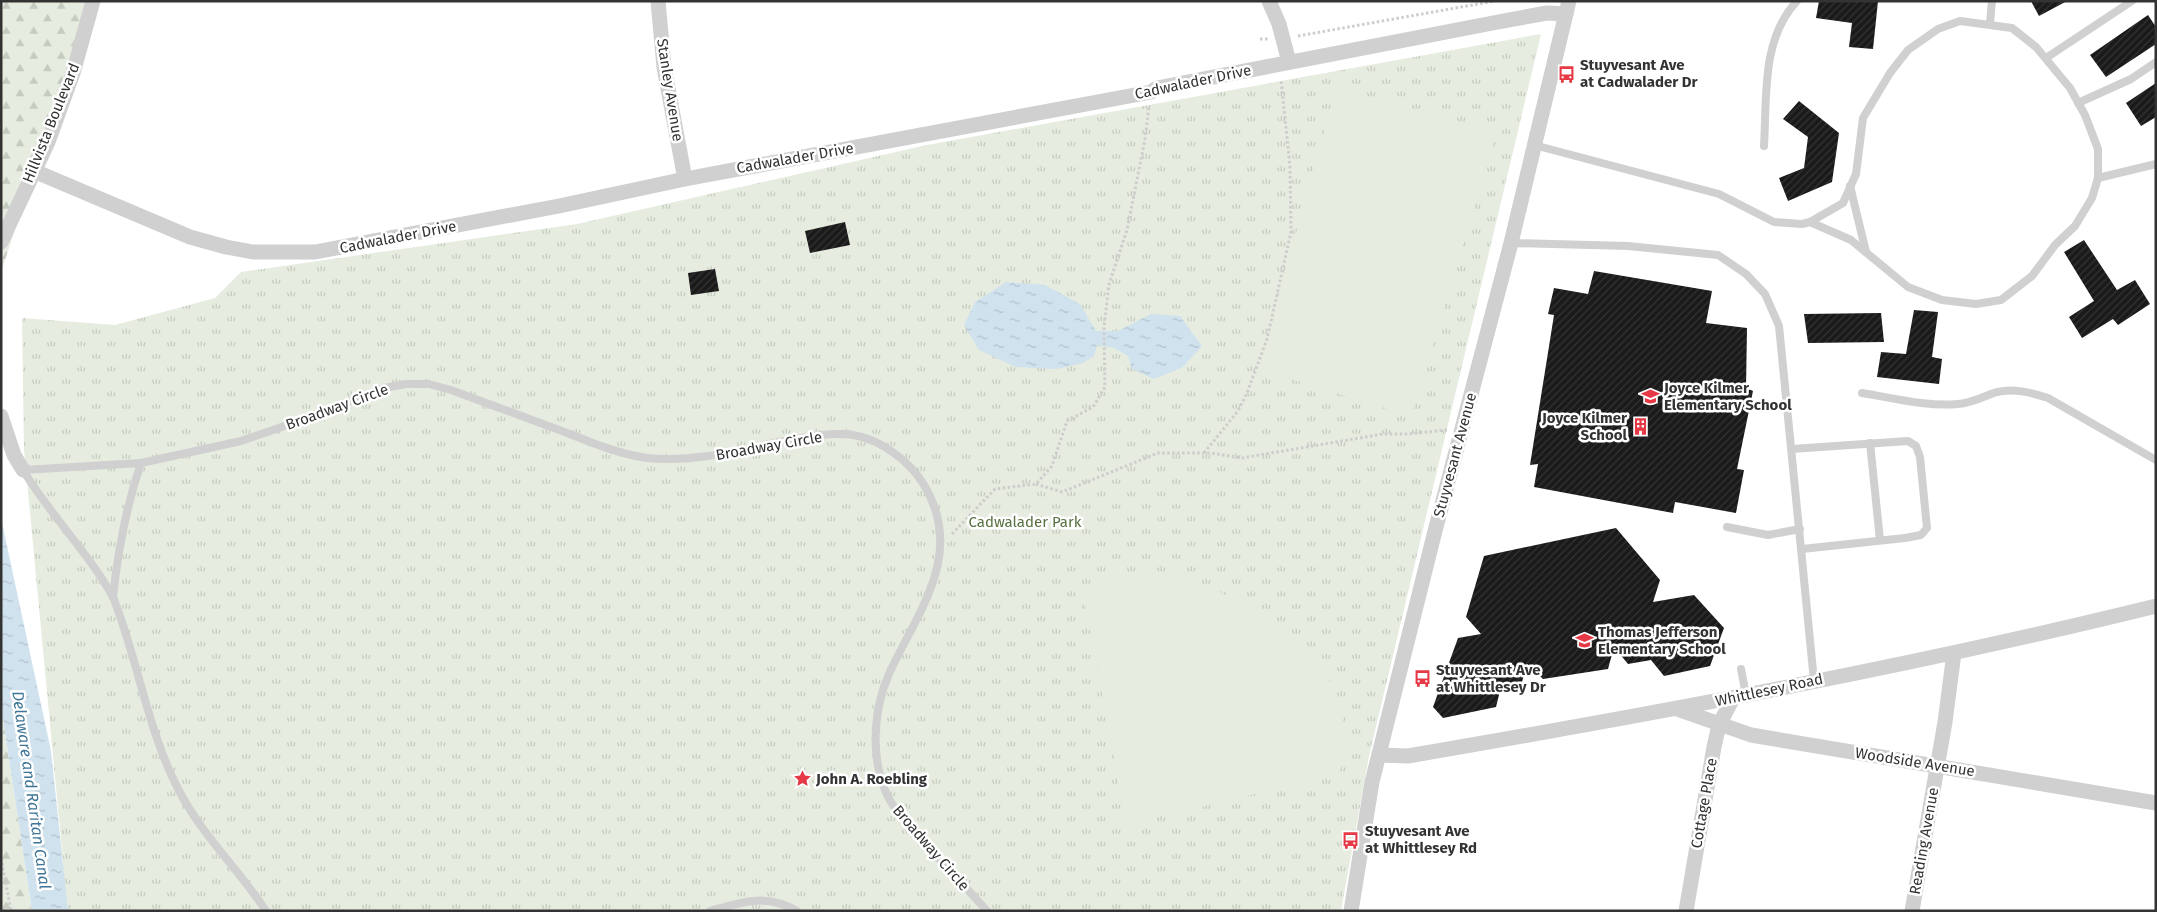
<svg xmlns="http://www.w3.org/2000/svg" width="2157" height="912" viewBox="0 0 2157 912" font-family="'Fira Sans',sans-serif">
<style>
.forest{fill:url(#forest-firs)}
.park{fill:url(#park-tufts)}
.garden{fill:#e6ecdf}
.water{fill:url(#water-ripples)}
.building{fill:url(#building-hatch)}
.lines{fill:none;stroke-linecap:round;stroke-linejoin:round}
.path{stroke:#cdcdcd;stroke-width:3;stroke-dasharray:2.5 2.5;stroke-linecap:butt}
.service{stroke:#d0d0d0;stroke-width:8}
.minor{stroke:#d0d0d0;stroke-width:15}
.labels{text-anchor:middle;stroke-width:5;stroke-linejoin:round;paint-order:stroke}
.poi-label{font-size:15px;font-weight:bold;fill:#333;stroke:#fff;text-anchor:start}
.street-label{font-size:15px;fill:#333;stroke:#fff}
.park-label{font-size:15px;fill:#56703f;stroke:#fff}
.water-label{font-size:16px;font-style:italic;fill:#3f7597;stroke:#fff}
</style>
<defs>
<pattern id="forest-firs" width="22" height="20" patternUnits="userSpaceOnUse" patternTransform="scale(1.25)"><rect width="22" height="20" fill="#e6ecdf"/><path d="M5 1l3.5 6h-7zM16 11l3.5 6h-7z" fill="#c6cbc0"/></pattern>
<pattern id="park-tufts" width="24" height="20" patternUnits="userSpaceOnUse" patternTransform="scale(1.25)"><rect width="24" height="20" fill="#e6ecdf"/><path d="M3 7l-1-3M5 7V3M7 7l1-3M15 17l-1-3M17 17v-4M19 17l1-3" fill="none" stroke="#c6cbc0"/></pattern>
<pattern id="water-ripples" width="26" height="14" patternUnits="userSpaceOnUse" patternTransform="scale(1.25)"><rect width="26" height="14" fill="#cfe2ee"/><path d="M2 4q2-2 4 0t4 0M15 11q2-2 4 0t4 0" fill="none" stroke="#b2c2cd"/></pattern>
<pattern id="building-hatch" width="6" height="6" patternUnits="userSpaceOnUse" patternTransform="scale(1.25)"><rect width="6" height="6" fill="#1a1a1a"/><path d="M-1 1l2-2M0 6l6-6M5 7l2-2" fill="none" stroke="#333"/></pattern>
</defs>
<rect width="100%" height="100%" fill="#fff"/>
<g class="forest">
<path d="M1,1H91L1,272Z"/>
<path d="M1,706L32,911H1Z"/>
</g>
<path class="park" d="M1541,34L1369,756L1341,911H60L63,861L24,449L22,318L115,325L215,298L241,272L577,224L927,145Z"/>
<g class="garden">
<path d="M1336,90L1497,133L1411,416L1258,369Z"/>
<path d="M1151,571L1212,587L1280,629L1330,681L1352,747L1337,775L1126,824L1082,585Z"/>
</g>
<g class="water">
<path d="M1006,282L1045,285L1080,304L1096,331H1118L1151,314L1180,316L1202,346L1183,367L1154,379L1132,369L1128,356L1114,348L1097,345L1094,356L1083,363L1056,369L1016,367L979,350L964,325L975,302Z"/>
<path d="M1,518L51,751L68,911H32L1,706Z"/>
</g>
<g class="building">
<path d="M1819,1H1878L1873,49L1849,47L1852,23L1816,18Z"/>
<path d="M2031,1H2067L2039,16Z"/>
<path d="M2148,15L2156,27V44L2106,77L2090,55Z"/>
<path d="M2156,83V117L2141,126L2126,103Z"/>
<path d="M1799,101L1839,133L1832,182L1788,201L1779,178L1804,168L1808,137L1783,119Z"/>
<path d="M845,222L850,245L810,253L805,231Z"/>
<path d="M2084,240L2117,290L2135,280L2150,304L2118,325L2113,319L2082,338L2069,317L2094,301L2064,252Z"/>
<path d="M715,269L719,291L691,295L688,273Z"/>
<path d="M1594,271L1712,291L1706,323L1747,328L1746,388L1753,391L1737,469L1744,470L1736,513L1675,502L1673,513L1534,487L1538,464L1530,465L1554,315L1548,314L1554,288L1588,294Z"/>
<path d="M1914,310L1938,312L1932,357L1942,359L1939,384L1877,377L1881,352L1906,354Z"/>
<path d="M1881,313L1884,342L1808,343L1804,314Z"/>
<path d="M1616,528L1660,580L1653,602L1694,595L1724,628L1710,666L1664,676L1651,660L1628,664L1614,647L1608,669L1543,679L1527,664L1522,682L1501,687L1496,707L1443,718L1433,707L1458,638L1481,634L1466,617L1484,556Z"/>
</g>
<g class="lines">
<g class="path">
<path d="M1298,36L1495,1"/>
<path d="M1260,39H1269"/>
<path d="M1204,453L1238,411L1247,393L1267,339L1291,232L1290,167L1281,79"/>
<path d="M1036,484L1062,492L1158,453H1211L1242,458L1383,434H1406L1447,430"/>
<path d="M952,534L995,489L1036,484L1052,466L1067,421L1093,407L1105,387L1104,327L1109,284L1127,230L1145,139L1149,107"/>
<path d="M1,858L11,911"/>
</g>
<g class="service">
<path d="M1990,23L1992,1"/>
<path d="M2046,58L2132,1"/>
<path d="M2078,103L2131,79L2156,62"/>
<path d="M1534,145L1719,194L1774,222L1802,224L1810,222L1843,203L1856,174L1863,118L1890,73L1908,50L1938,29L1960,21L2012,28L2036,47L2070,88L2085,115L2098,149V178L2092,198L2075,226L2055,245L2032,276L2001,300L1976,304L1942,300L1908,287L1851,240L1810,222"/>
<path d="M1764,146C1767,97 1761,39 1797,1"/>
<path d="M2098,178L2156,164"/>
<path d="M1850,186L1866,252"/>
<path d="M1511,243L1628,246L1718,255L1746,274L1765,294L1779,326L1814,681"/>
<path d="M1862,393C1893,398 1927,407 1958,404C1970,403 1981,398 1991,394C2010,387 2030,392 2048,398L2156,460"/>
<path d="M1870,443L1880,540"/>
<path d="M1792,449L1908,441L1916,446L1920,457L1927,528L1921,535L1905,538L1802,549"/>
<path d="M1727,527L1768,535L1800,529"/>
<path d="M113,597C118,550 126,507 141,463"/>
<path d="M1741,669L1746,695"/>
<path d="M266,911C240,871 206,839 183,798C148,736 139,662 113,597C88,552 50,515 23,470L141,463L241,441L293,423L384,388L406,384H429L451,390C488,404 525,417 562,431C590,442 618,454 647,458C694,463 739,450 784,441C806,437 831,432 853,435C880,439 910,461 924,485C966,555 917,612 889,674C874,708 871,751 883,785C892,811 912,829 930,849C949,869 968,890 987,911"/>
<path d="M710,911C741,902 767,893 797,911"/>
</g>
<g class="minor">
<path d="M658,1L664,67L685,179"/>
<path d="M1269,1L1279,24L1289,62"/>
<path d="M34,171L190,237L226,247L253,252H315L559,206L685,179L1151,92L1157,88L1498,22L1547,13L1566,14"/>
<path d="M1,242L48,142L73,73L93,1"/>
<path d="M1,416L14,455L23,470"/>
<path d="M1677,709L1751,735L2156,803"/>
<path d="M1379,755L1408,756C1658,713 1909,667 2156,606"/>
<path d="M1351,911L1372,782L1435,531L1511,243L1569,1"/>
<path d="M1686,911L1714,747L1719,725L1733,698"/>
<path d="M1912,911L1945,722L1954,653"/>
</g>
</g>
<defs>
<symbol id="bus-bare" viewBox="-9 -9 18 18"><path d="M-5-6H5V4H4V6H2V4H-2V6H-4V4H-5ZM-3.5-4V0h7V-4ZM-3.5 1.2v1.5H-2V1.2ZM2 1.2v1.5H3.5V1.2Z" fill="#e63946" stroke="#fff" stroke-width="2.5" paint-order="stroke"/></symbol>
<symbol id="school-bare" viewBox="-9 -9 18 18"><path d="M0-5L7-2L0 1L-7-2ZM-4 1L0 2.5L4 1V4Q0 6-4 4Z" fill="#e63946" stroke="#fff" stroke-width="2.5" paint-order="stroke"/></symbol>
<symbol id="building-bare" viewBox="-9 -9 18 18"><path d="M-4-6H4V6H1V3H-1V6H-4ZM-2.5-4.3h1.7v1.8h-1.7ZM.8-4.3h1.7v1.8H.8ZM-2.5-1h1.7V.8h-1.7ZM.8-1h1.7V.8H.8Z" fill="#e63946" stroke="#fff" stroke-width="2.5" paint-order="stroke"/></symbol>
<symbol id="sight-bare" viewBox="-9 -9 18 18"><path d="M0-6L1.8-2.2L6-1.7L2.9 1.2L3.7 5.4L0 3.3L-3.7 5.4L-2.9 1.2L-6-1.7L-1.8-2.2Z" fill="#e63946" stroke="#fff" stroke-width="2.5" paint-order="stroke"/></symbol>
</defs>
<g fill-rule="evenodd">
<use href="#bus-bare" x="1554" y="62" width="25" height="25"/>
<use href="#school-bare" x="1638" y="384" width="25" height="25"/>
<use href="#building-bare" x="1628" y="414" width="25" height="25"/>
<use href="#school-bare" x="1572" y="628" width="25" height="25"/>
<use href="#bus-bare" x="1410" y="666" width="25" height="25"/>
<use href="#sight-bare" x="790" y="766" width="25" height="25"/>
<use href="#bus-bare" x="1338" y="828" width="25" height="25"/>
</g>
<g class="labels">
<g class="poi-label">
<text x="1580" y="70">Stuyvesant Ave<tspan x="1580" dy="17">at Cadwalader Dr</tspan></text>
<text x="1664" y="393">Joyce Kilmer<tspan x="1664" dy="17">Elementary School</tspan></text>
<text x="1627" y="423" text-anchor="end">Joyce Kilmer<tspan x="1627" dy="17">School</tspan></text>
<text x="1598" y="637">Thomas Jefferson<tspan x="1598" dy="17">Elementary School</tspan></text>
<text x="1436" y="675">Stuyvesant Ave<tspan x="1436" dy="17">at Whittlesey Dr</tspan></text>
<text x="816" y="784">John A. Roebling</text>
<text x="1365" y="836">Stuyvesant Ave<tspan x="1365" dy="17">at Whittlesey Rd</tspan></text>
</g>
<g class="street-label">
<text transform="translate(1193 82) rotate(-12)" y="5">Cadwalader Drive</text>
<text transform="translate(670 90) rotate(81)" y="5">Stanley Avenue</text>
<text transform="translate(51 123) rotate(-68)" y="5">Hillvista Boulevard</text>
<text transform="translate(795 158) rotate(-10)" y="5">Cadwalader Drive</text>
<text transform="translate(398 237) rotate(-11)" y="5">Cadwalader Drive</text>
<text transform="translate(337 407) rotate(-20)" y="5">Broadway Circle</text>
<text transform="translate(769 446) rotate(-10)" y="5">Broadway Circle</text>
<text transform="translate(1455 455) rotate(-75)" y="5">Stuyvesant Avenue</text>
<text transform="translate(1769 690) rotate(-12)" y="5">Whittlesey Road</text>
<text transform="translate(1915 762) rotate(9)" y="5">Woodside Avenue</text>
<text transform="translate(1704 803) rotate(-80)" y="5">Cottage Place</text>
<text transform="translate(1924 841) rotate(-80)" y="5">Reading Avenue</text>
<text transform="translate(931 848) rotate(49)" y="5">Broadway Circle</text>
</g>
<g class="park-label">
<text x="1025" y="527">Cadwalader Park</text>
</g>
<g class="water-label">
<text transform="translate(32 790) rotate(82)" y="6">Delaware and Raritan Canal</text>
</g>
</g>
<rect width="2157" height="912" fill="none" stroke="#333333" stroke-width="5"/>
</svg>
